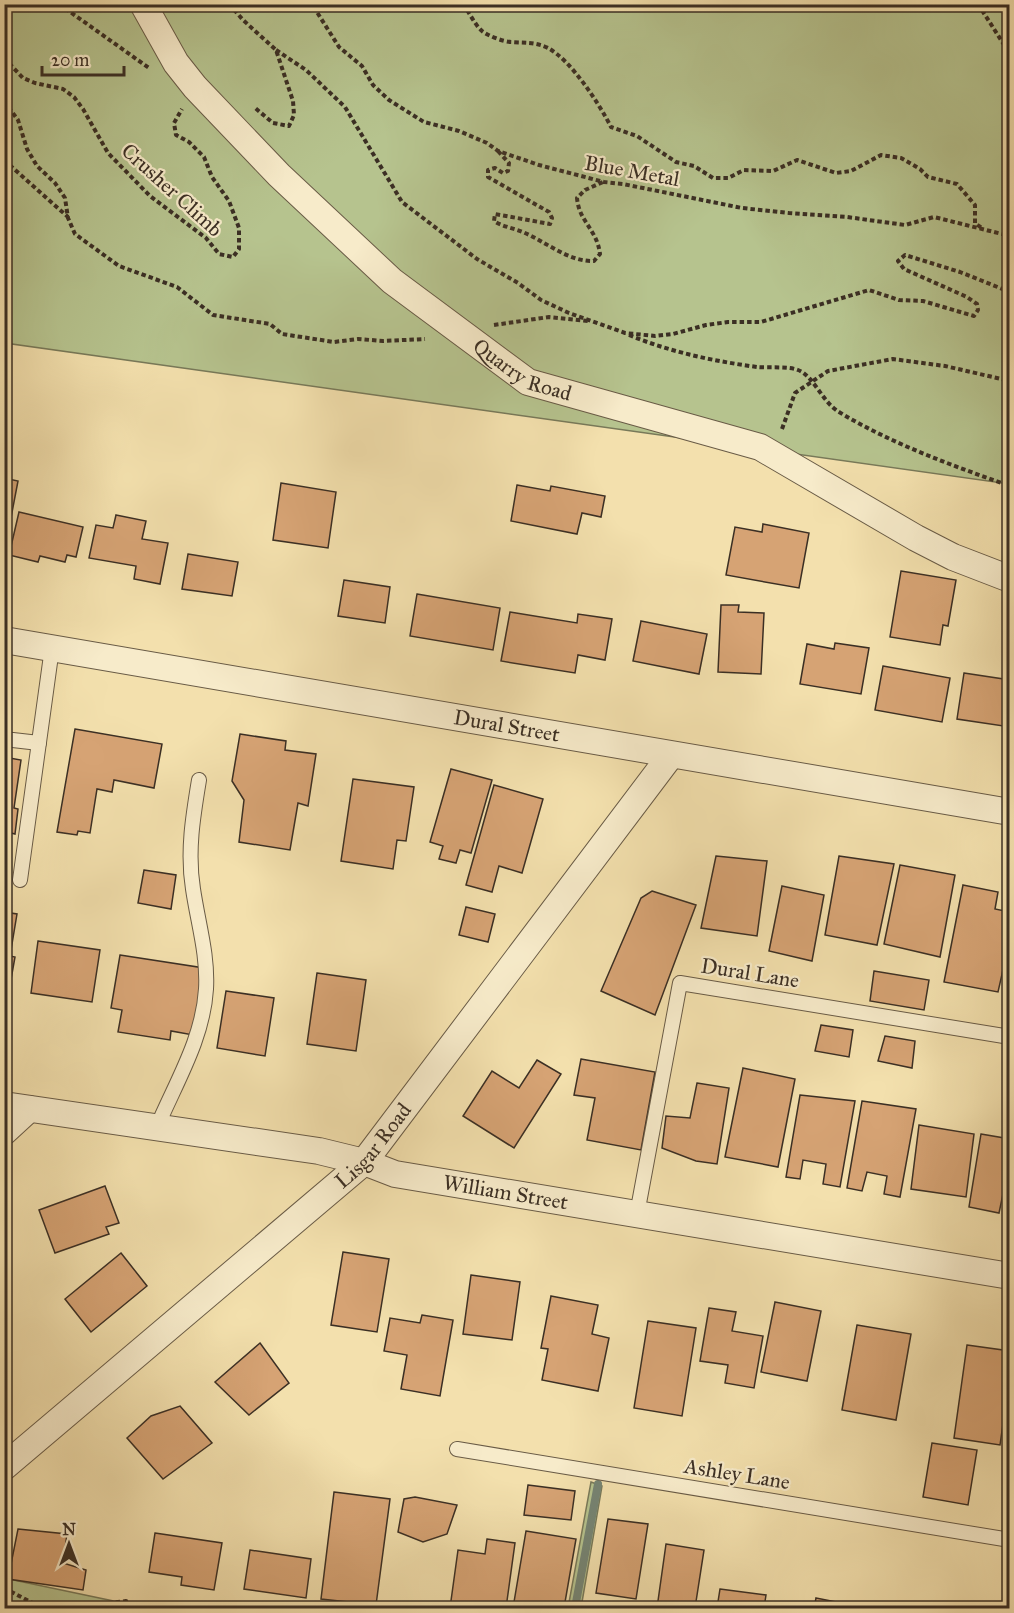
<svg xmlns="http://www.w3.org/2000/svg" width="1014" height="1613" viewBox="0 0 1014 1613" font-family="'IM FELL Great Primer',serif">
<style>
.green{fill:#b6c38e;stroke:#787959;stroke-width:1.5}
.lines{fill:none;stroke-linecap:round;stroke-linejoin:round}
.stream{stroke:#758473;stroke-width:8}
.building{fill:#d6a374;stroke:#3b2f24;stroke-width:1.5}
.lane-casing{stroke:#695b46;stroke-width:16}
.street-casing{stroke:#695b46;stroke-width:28}
.path{stroke:#3b2f24;stroke-width:4;stroke-dasharray:4.5 3;stroke-linecap:butt}
.lane{stroke:#f7ebca;stroke-width:14}
.street{stroke:#f7ebca;stroke-width:26}
.labels{text-anchor:middle;stroke-width:4.5;stroke-linejoin:round;paint-order:stroke}
.street-label{font-size:21px;fill:#3b2f24;stroke:#f7ebca}
</style>
<rect width="100%" height="100%" fill="#f3e0ad"/>
<filter id="stains"><feTurbulence type="fractalNoise" baseFrequency=".00333" numOctaves="4"/><feColorMatrix values="0 0 0 0 .2 0 0 0 0 .09 0 0 0 0 .02 0 0 0 .5 -.17"/></filter>
<radialGradient id="worn" r=".72"><stop offset=".6" stop-color="#630" stop-opacity="0"/><stop offset="1" stop-color="#630" stop-opacity=".3"/></radialGradient>
<g class="green">
<path d="M5,5H1009V484L5,343Z"/>
<path d="M591,1482L602,1486L581,1608H568Z"/>
<path d="M4,1578L147,1608H5Z"/>
</g>
<g class="lines">
<path class="stream" d="M575,1608L598,1484"/>
</g>
<g class="building">
<path d="M4,478L18,481L5,549H4Z"/>
<path d="M281,483L336,492L328,548L273,540Z"/>
<path d="M517,485L550,491L551,486L605,496L601,517L582,513L577,534L511,521Z"/>
<path d="M19,512L83,527L76,557L67,555L65,562L40,556L38,562L9,555Z"/>
<path d="M116,515L146,521L142,539L168,543L160,584L134,579L136,566L89,558L96,525L113,528Z"/>
<path d="M763,524L809,533L799,588L726,575L735,527L762,532Z"/>
<path d="M188,554L238,562L232,596L182,589Z"/>
<path d="M901,571L956,580L948,626L943,625L940,645L890,637Z"/>
<path d="M344,580L390,587L385,623L338,616Z"/>
<path d="M417,594L500,608L493,650L410,636Z"/>
<path d="M721,605H739L738,612L764,613L761,674L718,672Z"/>
<path d="M510,612L577,623L578,614L612,619L605,660L578,655L575,673L501,661Z"/>
<path d="M641,621L707,634L699,674L633,661Z"/>
<path d="M835,643L869,648L861,694L800,684L807,644L834,649Z"/>
<path d="M883,666L950,678L942,722L875,710Z"/>
<path d="M964,673L1010,680V727L957,719Z"/>
<path d="M75,729L162,744L154,788L114,780L112,792L97,789L90,833L78,831L77,835L57,832Z"/>
<path d="M240,734L286,741L285,750L316,754L308,806L298,803L290,850L239,842L244,800L232,781Z"/>
<path d="M4,757L21,760L14,808L18,809L15,834L11,833L8,858L4,857Z"/>
<path d="M451,769L492,780L471,853L460,850L456,863L439,859L443,846L430,842Z"/>
<path d="M353,779L414,787L406,841L397,840L393,869L341,861Z"/>
<path d="M494,785L543,799L522,873L499,866L492,892L466,885Z"/>
<path d="M716,856L767,861L757,936L701,928Z"/>
<path d="M839,856L894,864L877,945L825,935Z"/>
<path d="M900,865L955,875L940,957L884,944Z"/>
<path d="M144,870L176,875L171,909L138,903Z"/>
<path d="M963,885L998,892L995,909L1010,912V939L998,992L944,982Z"/>
<path d="M782,886L824,895L812,961L769,951Z"/>
<path d="M652,891L696,905L655,1015L601,991L641,898Z"/>
<path d="M466,907L495,914L488,942L459,935Z"/>
<path d="M4,912L17,914L10,956L15,957L8,996L4,995Z"/>
<path d="M38,941L100,950L92,1002L31,993Z"/>
<path d="M120,955L204,968L193,1035L171,1031L170,1040L118,1032L122,1010L111,1008Z"/>
<path d="M874,971L929,980L924,1010L870,1001Z"/>
<path d="M317,973L366,980L356,1051L307,1044Z"/>
<path d="M226,991L274,998L265,1056L217,1048Z"/>
<path d="M821,1025L853,1030L849,1057L815,1051Z"/>
<path d="M885,1036L915,1041L912,1068L878,1061Z"/>
<path d="M581,1059L655,1072L641,1150L587,1140L595,1098L574,1095Z"/>
<path d="M537,1060L561,1074L514,1148L463,1116L492,1071L519,1088Z"/>
<path d="M743,1068L795,1079L778,1167L725,1157Z"/>
<path d="M697,1083L729,1088L717,1164L696,1161L662,1148L666,1116L690,1118Z"/>
<path d="M800,1095L855,1101L840,1187L823,1184L826,1164L803,1160L800,1179L786,1177Z"/>
<path d="M862,1101L916,1109L900,1197L884,1194L887,1176L867,1172L862,1191L847,1188Z"/>
<path d="M919,1125L974,1134L966,1197L911,1189Z"/>
<path d="M981,1134L1010,1139V1190L1004,1189L999,1213L969,1207Z"/>
<path d="M105,1186L119,1223L106,1227L109,1234L55,1253L39,1210Z"/>
<path d="M343,1252L389,1259L377,1332L331,1325Z"/>
<path d="M121,1253L147,1286L91,1332L65,1299Z"/>
<path d="M471,1275L520,1282L512,1340L463,1334Z"/>
<path d="M551,1296L598,1305L592,1334L609,1338L598,1391L542,1380L548,1349L541,1348Z"/>
<path d="M775,1302L821,1311L807,1381L761,1372Z"/>
<path d="M709,1308L736,1312L732,1331L763,1336L754,1388L725,1383L728,1365L700,1361Z"/>
<path d="M422,1315L453,1320L440,1396L401,1389L407,1355L384,1351L390,1318L420,1323Z"/>
<path d="M648,1321L696,1328L682,1416L634,1408Z"/>
<path d="M857,1325L911,1334L896,1420L842,1410Z"/>
<path d="M260,1343L289,1383L249,1415L215,1382Z"/>
<path d="M967,1345L1010,1351V1374L1000,1445L954,1438Z"/>
<path d="M180,1406L212,1443L163,1479L127,1438L151,1416Z"/>
<path d="M932,1443L977,1450L968,1505L923,1497Z"/>
<path d="M528,1485L575,1491L571,1520L524,1515Z"/>
<path d="M334,1492L390,1499L376,1605L321,1599Z"/>
<path d="M415,1497L457,1505L447,1534L423,1542L398,1532L404,1499Z"/>
<path d="M608,1519L648,1524L636,1599L596,1593Z"/>
<path d="M18,1529L67,1534L63,1563L86,1570L83,1590L8,1579Z"/>
<path d="M526,1531L576,1539L564,1608H513Z"/>
<path d="M155,1533L222,1543L214,1590L181,1585L182,1577L149,1572Z"/>
<path d="M487,1539L515,1543L506,1608H450L458,1550L485,1554Z"/>
<path d="M666,1544L704,1550L695,1608H657Z"/>
<path d="M250,1550L311,1559L306,1598L244,1589Z"/>
<path d="M720,1589L766,1595L764,1608H717Z"/>
<path d="M816,1598L862,1607V1608H814Z"/>
</g>
<g class="lines">
<defs>
<g id="lane">
<path d="M4,739L39,743"/>
<path d="M20,880L52,648"/>
<path d="M157,1127C176,1082 203,1039 206,989C208,955 198,923 193,889C187,852 193,816 199,780"/>
<path d="M637,1214L680,983L1010,1037"/>
<path d="M457,1449L1010,1540"/>
</g>
<g id="street">
<path id="s1" d="M143,4L176,63L195,87L279,175L392,281L528,382L760,447L916,538L953,557L1010,579"/>
<path id="s2" d="M4,640L1010,812"/>
<path id="s3" d="M4,1105L319,1151L364,1162L395,1174L1010,1276"/>
<path d="M4,1132L29,1109"/>
<path id="s4" d="M4,1467L364,1162L671,755"/>
</g>
</defs>
<use href="#lane" class="lane-casing"/>
<use href="#street" class="street-casing"/>
<g class="path">
<path d="M59,4L149,68"/>
<path d="M229,4L243,20L276,50L293,101L294,115L289,126L273,123L254,107"/>
<path d="M306,4L315,9L339,47L362,66L373,85L389,100L424,122L459,131L487,143L498,151L539,165L604,182L623,184L742,208L789,213L847,217L905,225L934,217L1010,236"/>
<path d="M463,4C469,12 475,25 482,31C488,36 504,42 512,42C525,43 536,42 548,48C571,60 600,105 611,127L637,136L676,162L694,166L713,178H728L744,170L773,171L797,160L836,173L851,171L881,155L901,158L920,169L928,177L957,184L975,205V223L983,229"/>
<path d="M978,4L1010,54"/>
<path d="M276,50L306,70L345,107L402,202L477,259L518,283L541,300L569,313L625,333L655,336L673,334L706,325L728,322H761L869,290L899,300L923,301L974,316L978,310L977,304L967,297L904,269L898,261L905,255L960,272L1010,292"/>
<path d="M4,58L23,78L35,83L63,89L74,97L83,109L108,153L150,196L206,238L219,254L233,257L239,249V228L229,201L212,177L204,157L189,142L176,135L174,123L182,109"/>
<path d="M4,101L18,120L27,149L37,166L55,183L65,198L68,218L75,234L119,266L177,287L213,315L270,324L282,334L334,342L358,339L383,341L425,339"/>
<path d="M498,151L509,163L508,171L503,173L495,168L488,170V177L549,212L552,218L550,224L495,214L494,221C503,227 514,228 525,233C546,242 569,262 594,261L600,254C597,229 579,222 577,198L585,190L603,182"/>
<path d="M4,160L68,217"/>
<path d="M494,325L549,317L588,321"/>
<path d="M629,335C670,352 713,361 757,367C768,368 788,366 798,370C814,376 822,402 839,412C892,444 951,465 1010,486"/>
<path d="M782,429L795,393L828,371L893,359L945,366L1010,381"/>
<path d="M4,1588L42,1608"/>
<path d="M71,1608L126,1601L139,1608"/>
</g>
<use href="#lane" class="lane"/>
<use href="#street" class="street"/>
</g>
<g class="labels">
<g class="street-label">
<text transform="translate(632 171) rotate(10)" y="7">Blue Metal</text>
<text transform="translate(172 190) rotate(42)" y="7">Crusher Climb</text>
<text dy="7" stroke="none"><textPath href="#s1" startOffset="534">Quarry Road</textPath></text>
<text dy="7" stroke="none"><textPath href="#s2" startOffset="510">Dural Street</textPath></text>
<text transform="translate(750 973) rotate(9)" y="7">Dural Lane</text>
<text dy="7" stroke="none"><textPath href="#s4" startOffset="490">Lisgar Road</textPath></text>
<text dy="7" stroke="none"><textPath href="#s3" startOffset="510">William Street</textPath></text>
<text transform="translate(737 1474) rotate(9)" y="7">Ashley Lane</text>
</g>
</g>
<rect width="1014" height="1613" fill="none" stroke="#f3e0ad" stroke-width="24"/>
<rect x="6" y="6" width="1002" height="1601" fill="none" stroke="#3b2f24" stroke-width="3"/>
<rect x="12" y="12" width="990" height="1589" fill="none" stroke="#3b2f24" stroke-width="1.5"/>
<g transform="translate(69 1544)" stroke="#f7ebca" stroke-width="4.5" paint-order="stroke">
<path d="M0-4.5L10 22L0 15L-10 22Z" fill="#3b2f24"/>
<text y="-9" font-size="16" font-weight="bold" text-anchor="middle" fill="#3b2f24">N</text>
</g>
<path d="M42 66v9h82v-9" fill="none" stroke="#3b2f24" stroke-width="3"/>
<text x="51" y="66" font-size="18" fill="#3b2f24" stroke="#f7ebca" stroke-width="4.5" paint-order="stroke">20 m</text>
<rect width="100%" height="100%" filter="url(#stains)"/>
<rect width="100%" height="100%" fill="url(#worn)"/>
</svg>
